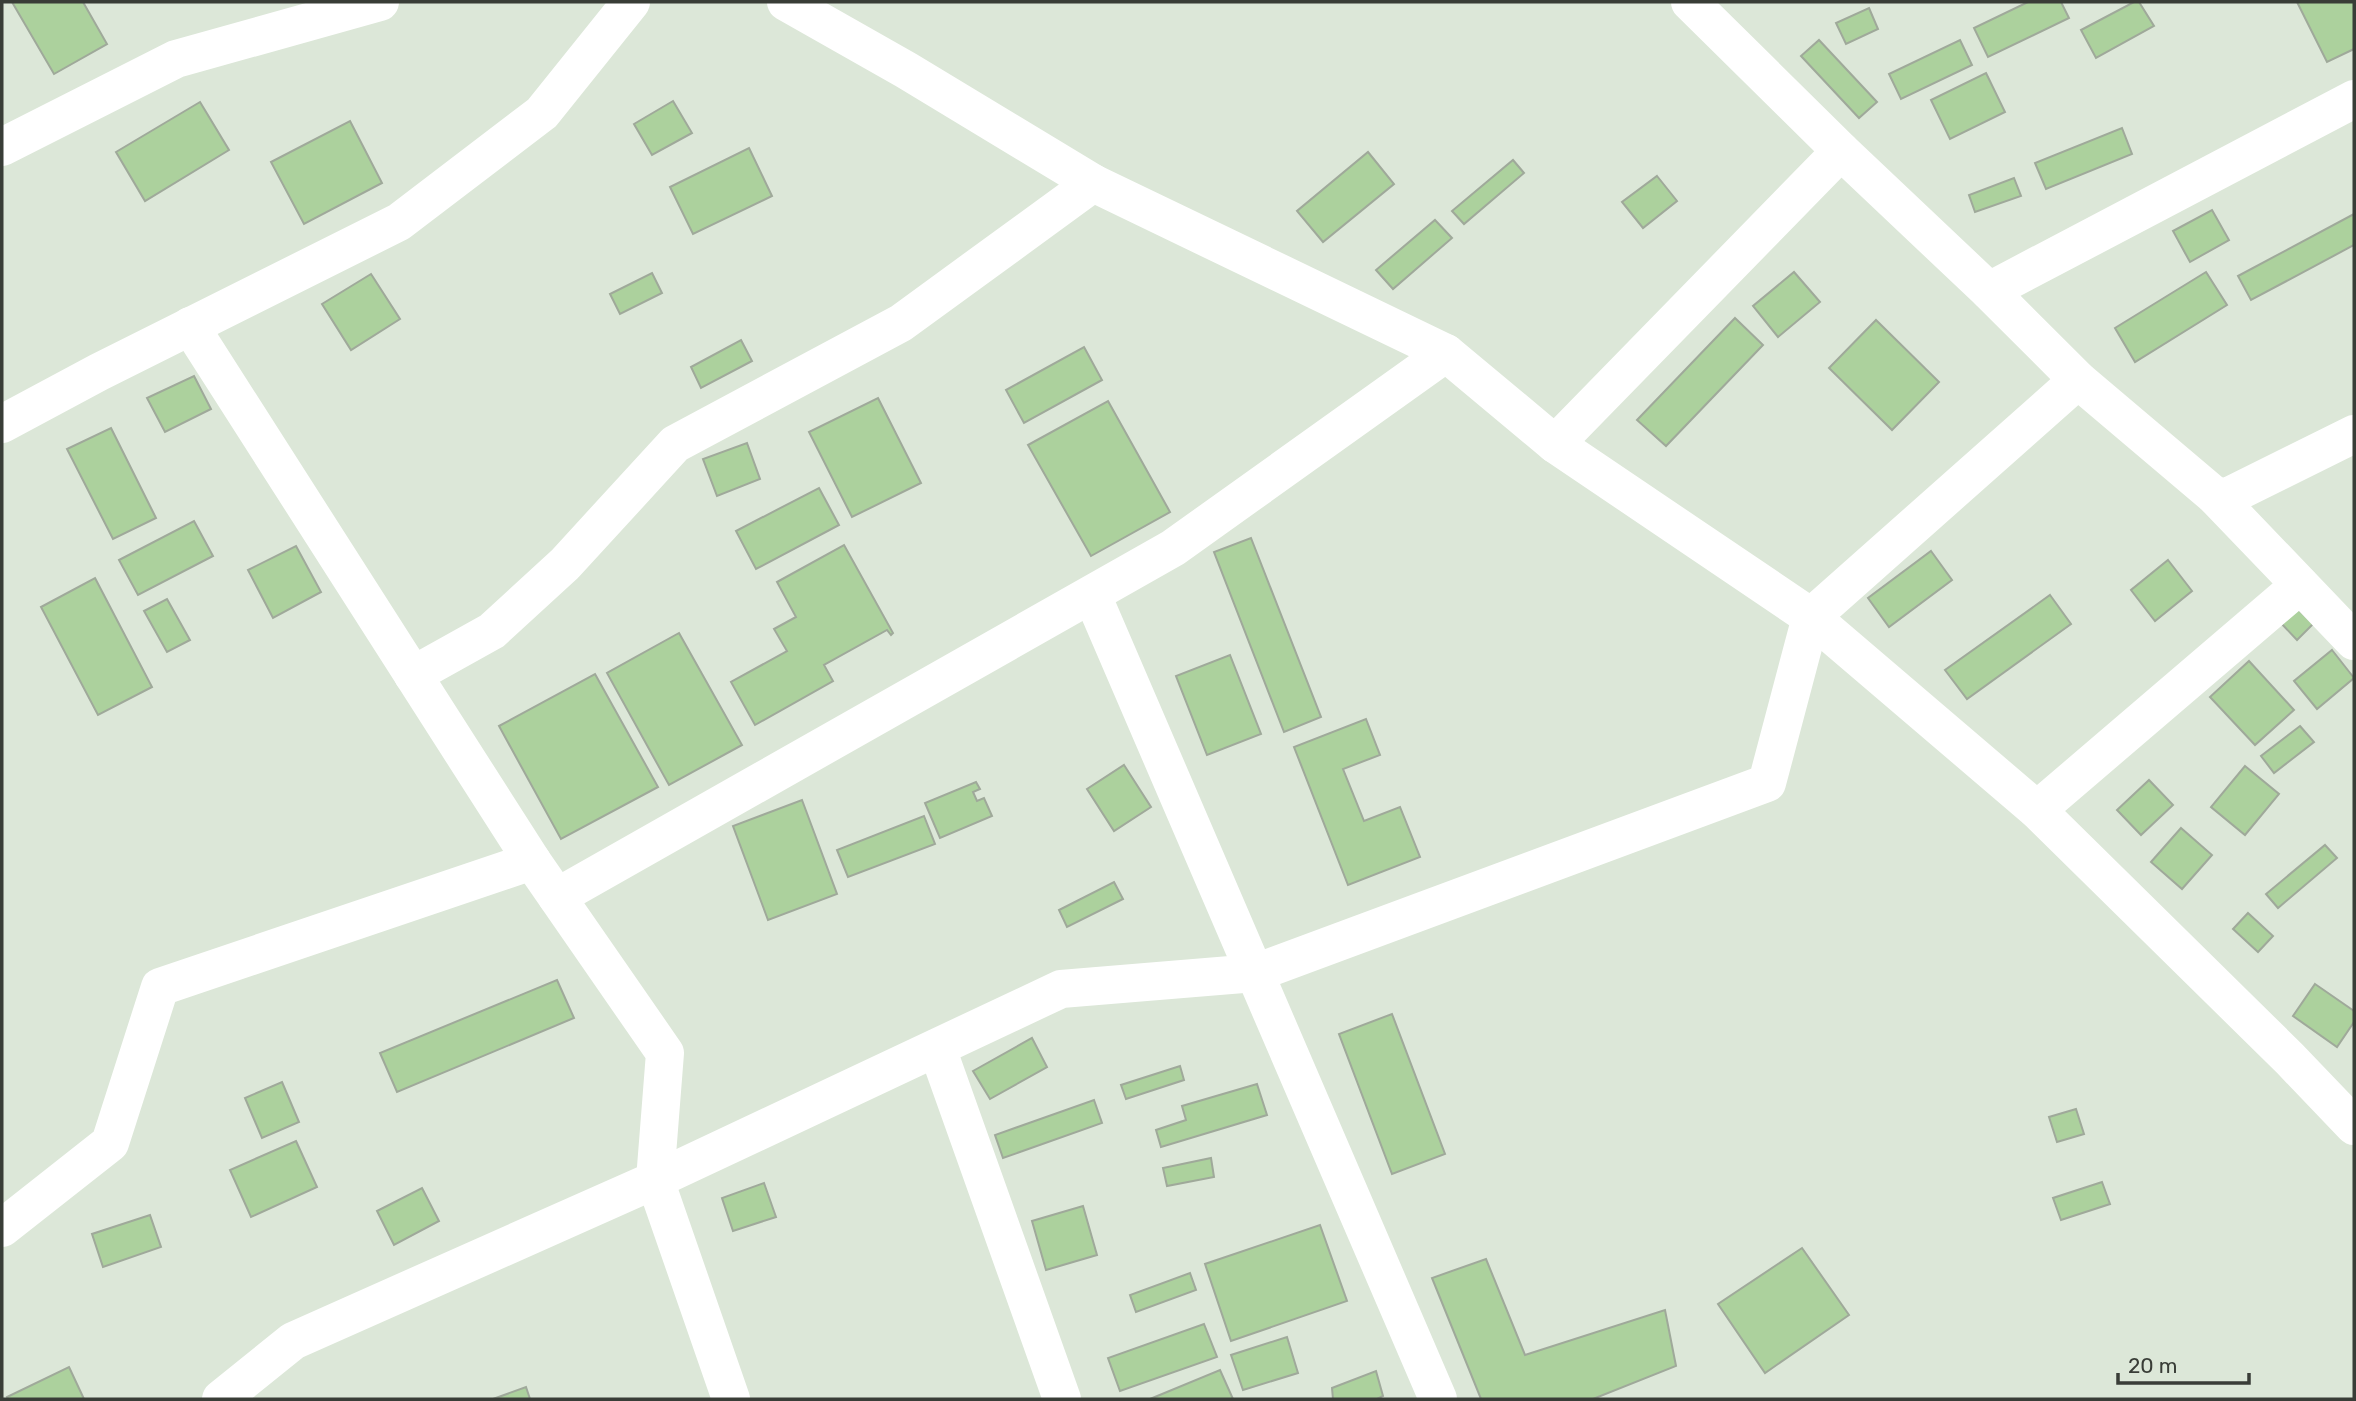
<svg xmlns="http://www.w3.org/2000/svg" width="2356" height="1401" viewBox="0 0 2356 1401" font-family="Rubik,sans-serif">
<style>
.building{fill:#acd19d;stroke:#9fa99a;stroke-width:2}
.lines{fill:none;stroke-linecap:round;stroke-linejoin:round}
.street{stroke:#fff;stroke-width:38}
.secondary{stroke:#fff;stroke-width:38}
</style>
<rect width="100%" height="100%" fill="#dce7d8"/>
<g class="building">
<path d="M12,2H83L107,44L54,74Z"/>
<path d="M2028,2H2061L2069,18L1988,57L1974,28Z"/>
<path d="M2134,2H2139L2154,26L2096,58L2081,30Z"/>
<path d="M2297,2H2354V49L2327,62Z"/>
<path d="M1869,8L1878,29L1846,44L1836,23Z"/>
<path d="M1819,40L1877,102L1859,118L1801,56Z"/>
<path d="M1960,40L1972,65L1901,99L1889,74Z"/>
<path d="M1986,73L2005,112L1950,139L1931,100Z"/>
<path d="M673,101L692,133L652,155L634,124Z"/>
<path d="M200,102L229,150L145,201L116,152Z"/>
<path d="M350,121L382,183L304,224L271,162Z"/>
<path d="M2122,128L2132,154L2046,189L2035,163Z"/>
<path d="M749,148L772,196L693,234L670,187Z"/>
<path d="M1368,152L1394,184L1323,242L1297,211Z"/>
<path d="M1513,160L1524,173L1464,224L1452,211Z"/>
<path d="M1657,176L1677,201L1643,228L1622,202Z"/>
<path d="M2014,178L2021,196L1975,212L1969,195Z"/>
<path d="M2212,210L2229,240L2190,262L2173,231Z"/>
<path d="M2354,214V245L2251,300L2238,276Z"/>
<path d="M1435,220L1452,238L1393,289L1376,270Z"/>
<path d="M1794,272L1820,302L1778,337L1753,306Z"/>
<path d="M2206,272L2227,305L2135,362L2115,328Z"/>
<path d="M652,273L662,293L620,314L610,294Z"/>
<path d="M371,274L400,319L351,350L322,304Z"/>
<path d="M1735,318L1763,345L1666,446L1637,420Z"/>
<path d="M1876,320L1939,382L1892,430L1829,368Z"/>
<path d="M741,340L752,361L701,388L691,367Z"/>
<path d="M1084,347L1102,380L1024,423L1006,390Z"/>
<path d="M194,376L211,409L165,432L147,398Z"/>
<path d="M878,398L921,483L852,517L809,432Z"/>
<path d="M1108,401L1170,512L1091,556L1028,445Z"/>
<path d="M111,428L156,518L113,539L67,449Z"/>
<path d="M747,443L760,479L717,496L703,459Z"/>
<path d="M819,488L839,525L756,569L736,531Z"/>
<path d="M194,521L213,556L138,595L119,560Z"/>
<path d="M1251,538L1321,717L1284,732L1214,552Z"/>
<path d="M844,545L893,633L891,635L887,630L824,665L833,681L755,725L731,682L787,651L774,629L796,617L777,582Z"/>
<path d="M296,546L321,592L273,618L248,570Z"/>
<path d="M1931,551L1952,580L1889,627L1868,598Z"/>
<path d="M2168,560L2192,591L2155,621L2131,590Z"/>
<path d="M95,578L152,687L98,715L41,607Z"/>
<path d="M2050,595L2071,624L1967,699L1945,670Z"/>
<path d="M167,599L190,640L167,652L144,611Z"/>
<path d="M2295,606L2313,624L2297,640L2279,621Z"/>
<path d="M679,633L742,745L669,785L607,673Z"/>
<path d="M2332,650L2354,678L2317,709L2294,681Z"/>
<path d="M1230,655L1261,734L1207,755L1176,676Z"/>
<path d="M2249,661L2294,710L2255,745L2210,697Z"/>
<path d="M595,674L658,787L561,839L499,726Z"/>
<path d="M1366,719L1380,755L1343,769L1364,821L1400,807L1420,857L1348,885L1294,747Z"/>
<path d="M2300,726L2314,742L2274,773L2261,756Z"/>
<path d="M1124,765L1151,807L1114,831L1087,789Z"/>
<path d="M2245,766L2279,794L2245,835L2211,807Z"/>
<path d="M2149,780L2173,805L2141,835L2117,810Z"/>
<path d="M976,782L980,789L973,792L977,801L984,798L992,816L940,838L925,803Z"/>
<path d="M802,800L837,894L768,920L733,826Z"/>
<path d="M924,816L935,844L848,877L837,850Z"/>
<path d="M2181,828L2212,855L2182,889L2151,862Z"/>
<path d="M2325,845L2337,858L2278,908L2266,894Z"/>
<path d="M1114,882L1123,899L1067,927L1059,910Z"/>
<path d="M2248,913L2273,936L2258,952L2233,929Z"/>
<path d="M557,980L574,1018L397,1092L380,1053Z"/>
<path d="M2315,984L2354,1011V1022L2337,1047L2293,1016Z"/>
<path d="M1392,1014L1445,1154L1392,1174L1339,1034Z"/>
<path d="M1032,1038L1047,1067L990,1099L973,1071Z"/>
<path d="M1180,1066L1184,1080L1126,1099L1121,1085Z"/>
<path d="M282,1082L299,1122L262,1138L245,1098Z"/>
<path d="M1257,1084L1267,1115L1161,1147L1156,1130L1186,1120L1182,1106Z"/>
<path d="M1094,1100L1102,1123L1003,1158L995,1135Z"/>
<path d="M2076,1109L2084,1134L2057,1142L2049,1117Z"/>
<path d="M296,1141L317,1187L251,1217L230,1170Z"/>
<path d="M1211,1158L1214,1177L1167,1186L1163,1168Z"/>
<path d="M2102,1182L2110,1204L2061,1220L2053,1198Z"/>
<path d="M764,1183L776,1217L733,1231L722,1198Z"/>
<path d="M422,1188L439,1221L394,1245L377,1211Z"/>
<path d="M1083,1206L1097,1255L1046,1270L1032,1221Z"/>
<path d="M150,1215L161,1247L103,1267L92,1234Z"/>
<path d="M1320,1225L1347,1301L1231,1341L1205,1264Z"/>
<path d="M1802,1248L1849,1315L1765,1373L1718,1304Z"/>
<path d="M1486,1259L1525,1355L1665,1310L1676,1366L1593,1399H1481L1432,1278Z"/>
<path d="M1190,1273L1196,1290L1136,1312L1130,1295Z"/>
<path d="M1204,1324L1217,1357L1120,1391L1108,1358Z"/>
<path d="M1287,1337L1298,1373L1243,1390L1231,1355Z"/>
<path d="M69,1367L84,1399H8L7,1397Z"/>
<path d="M1220,1370L1233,1399H1150Z"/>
<path d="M1376,1371L1383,1396L1377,1399H1333L1332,1388Z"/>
<path d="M526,1387L530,1399H493Z"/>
</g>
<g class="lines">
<g class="street">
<path d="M1690,2L1841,151L1989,291L2078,380L2215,496L2354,641"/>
<path d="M2,147L176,59L380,2"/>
<path d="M1989,291L2354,99"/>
<path d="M190,326L532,861L665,1053L655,1180L731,1399"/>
<path d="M2,424L99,372L399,222L542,113L631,2"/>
<path d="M1555,444L1841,151"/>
<path d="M2215,496L2227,497L2354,434"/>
<path d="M1092,595L1438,1399"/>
<path d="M413,675L492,631L565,564L675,444L901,323L1093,183"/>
<path d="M2037,810L2300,585"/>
<path d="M557,897L1173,548L1446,353"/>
<path d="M937,1048L1062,1399"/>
<path d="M2,1228L110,1143L160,987L532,861"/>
<path d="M221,1399L293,1341L655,1180L1061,989L1255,973L1767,783L1811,617L2078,380"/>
</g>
<path class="secondary" d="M786,2L906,70L1093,183L1446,353L1555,444L1811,617L2037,810L2290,1059L2354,1126"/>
</g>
<rect width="2356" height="1401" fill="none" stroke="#393d37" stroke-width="7"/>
<path d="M2118 1373v10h131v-10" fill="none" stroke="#393d37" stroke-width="3.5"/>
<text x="2128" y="1373" font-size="21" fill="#393d37" stroke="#dce7d8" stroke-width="5" paint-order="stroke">20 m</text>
</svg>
